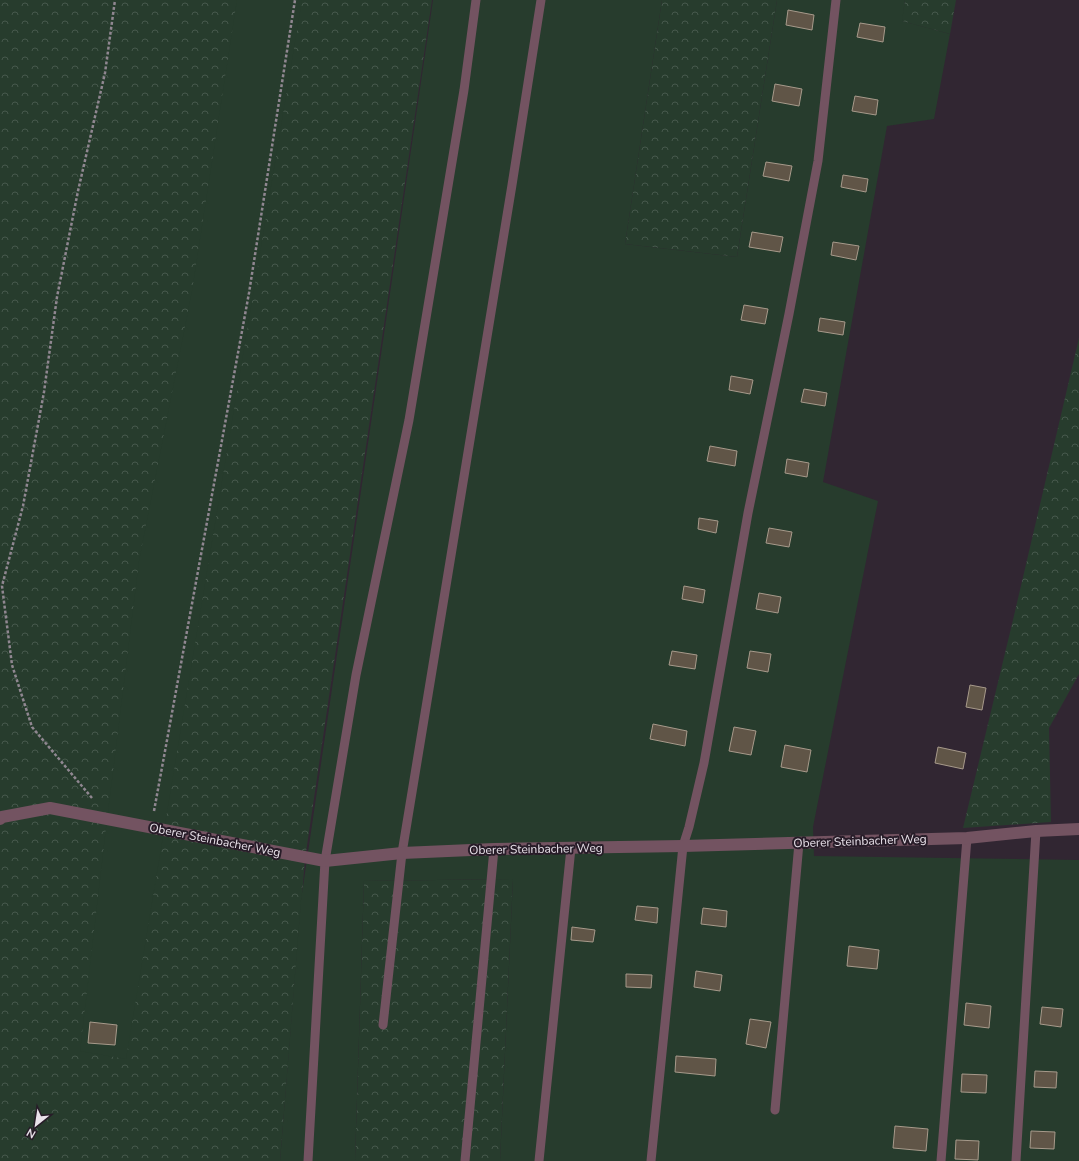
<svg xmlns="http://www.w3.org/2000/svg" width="1079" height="1161" viewBox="0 0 1079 1161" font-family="'Nunito Sans',sans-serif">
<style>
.forest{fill:url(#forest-crowns)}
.garden{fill:#273c2d}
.building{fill:#605547;stroke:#a79a8b}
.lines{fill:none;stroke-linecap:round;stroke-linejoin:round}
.path{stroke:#908791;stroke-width:2.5;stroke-dasharray:3 2;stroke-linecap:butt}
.lane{stroke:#735361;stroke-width:9}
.street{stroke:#735361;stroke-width:12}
.labels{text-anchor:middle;stroke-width:4;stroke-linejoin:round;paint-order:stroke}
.street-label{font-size:12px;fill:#e9e2ea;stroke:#271c28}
</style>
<defs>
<pattern id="forest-crowns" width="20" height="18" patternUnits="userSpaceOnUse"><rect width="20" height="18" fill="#273c2d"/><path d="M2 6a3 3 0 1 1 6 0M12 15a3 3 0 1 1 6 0" fill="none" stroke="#46584c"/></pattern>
</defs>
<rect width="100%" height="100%" fill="#312632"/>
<g class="forest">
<path d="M0,0H432L305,859L280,1161H0Z"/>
<path d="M662,0H777L737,257L625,244Z"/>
<path d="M905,0H956L950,34L901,21Z"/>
<path d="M1079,338V674L1049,728L1051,822L963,828L1012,624Z"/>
<path d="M513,879L500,1161H355L364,881Z"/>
</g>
<g class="garden">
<path d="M237,0H302L126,1059L80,1051L106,828L139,561L192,291Z"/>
<path d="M433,0H662L625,244L737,257L777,0H905L902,21L950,34L934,119L887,126L823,482L878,501L813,827L814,856L1079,860V1161H500L513,879L364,881L355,1161H280L301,900Z"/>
</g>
<g class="building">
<path d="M788,10L814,15L812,30L786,25Z"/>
<path d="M860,23L885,27L883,42L857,37Z"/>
<path d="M775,84L802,89L799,106L772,101Z"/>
<path d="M855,96L878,100L876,115L852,111Z"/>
<path d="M766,162L792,166L789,181L763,176Z"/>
<path d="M843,175L868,179L866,192L841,187Z"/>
<path d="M752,232L783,237L780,252L749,247Z"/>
<path d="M833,242L859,246L856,260L831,255Z"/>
<path d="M744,305L768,309L765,324L741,320Z"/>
<path d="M820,318L845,322L843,335L818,331Z"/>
<path d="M731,376L753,380L750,394L729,390Z"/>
<path d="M804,389L827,393L825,406L801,402Z"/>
<path d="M710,446L737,451L735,466L707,461Z"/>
<path d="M787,459L809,463L807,477L785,473Z"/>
<path d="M699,518L718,521L716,533L698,529Z"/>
<path d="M769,528L792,532L789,547L766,543Z"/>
<path d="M684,586L705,590L703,603L682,599Z"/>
<path d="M759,593L781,597L778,613L756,609Z"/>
<path d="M672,651L697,655L695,669L669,665Z"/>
<path d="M750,651L771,654L768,672L747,668Z"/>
<path d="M970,685L986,688L982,710L966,707Z"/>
<path d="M653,724L687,731L685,746L650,739Z"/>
<path d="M734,727L756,731L751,755L729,751Z"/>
<path d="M785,745L811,750L807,772L781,767Z"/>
<path d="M938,747L966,753L963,769L935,763Z"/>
<path d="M637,906L658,908L657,923L635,920Z"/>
<path d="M703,908L727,911L726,927L701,924Z"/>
<path d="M572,927L595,930L593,942L571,940Z"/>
<path d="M849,946L879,950L877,969L847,966Z"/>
<path d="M696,971L722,975L720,991L694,987Z"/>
<path d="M626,974L652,975L651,988L626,987Z"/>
<path d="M966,1003L991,1006L989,1028L964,1025Z"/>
<path d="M1042,1007L1063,1009L1061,1027L1040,1024Z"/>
<path d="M750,1019L771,1022L766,1048L746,1044Z"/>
<path d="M90,1022L117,1025L115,1045L88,1043Z"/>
<path d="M676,1056L716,1059L715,1076L675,1072Z"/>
<path d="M1035,1071L1057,1072L1056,1088L1034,1087Z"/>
<path d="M962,1074L987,1075L986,1093L961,1092Z"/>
<path d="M895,1126L928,1129L926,1151L893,1148Z"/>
<path d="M1031,1131L1055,1132L1054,1149L1030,1148Z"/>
<path d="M956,1140L979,1141L978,1160L955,1159Z"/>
</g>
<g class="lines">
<g class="path">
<path d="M92,798L32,727L12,665L2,586L23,506L44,392L57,297L78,191L105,73L115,0"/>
<path d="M154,811L249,293L295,0"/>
</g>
<g class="lane">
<path d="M383,1025L402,853L512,185L541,0"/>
<path d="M775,1110L799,843"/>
<path d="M308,1161L325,861L356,675L409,420L464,90L476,0"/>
<path d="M465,1161L494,849"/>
<path d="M539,1161L571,848"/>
<path d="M651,1161L683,846L689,827L704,763L748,513L789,314L818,161L836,0"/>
<path d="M941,1161L967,838"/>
<path d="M1016,1161L1036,831"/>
</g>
<path class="street" d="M0,819L2,817L50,808L325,861L402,853L494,849L683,846L967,838L1036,831L1079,829"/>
</g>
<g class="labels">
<g class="street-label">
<text transform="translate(215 840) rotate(11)" y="4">Oberer Steinbacher Weg</text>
<text transform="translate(860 841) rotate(-2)" y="4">Oberer Steinbacher Weg</text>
<text transform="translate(536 849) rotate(-1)" y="4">Oberer Steinbacher Weg</text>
</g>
</g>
<g transform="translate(36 1125) rotate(210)" stroke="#271c28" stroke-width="3" paint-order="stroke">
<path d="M0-3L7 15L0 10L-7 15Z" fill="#e9e2ea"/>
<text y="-6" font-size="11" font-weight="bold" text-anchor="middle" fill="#e9e2ea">N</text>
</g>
</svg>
